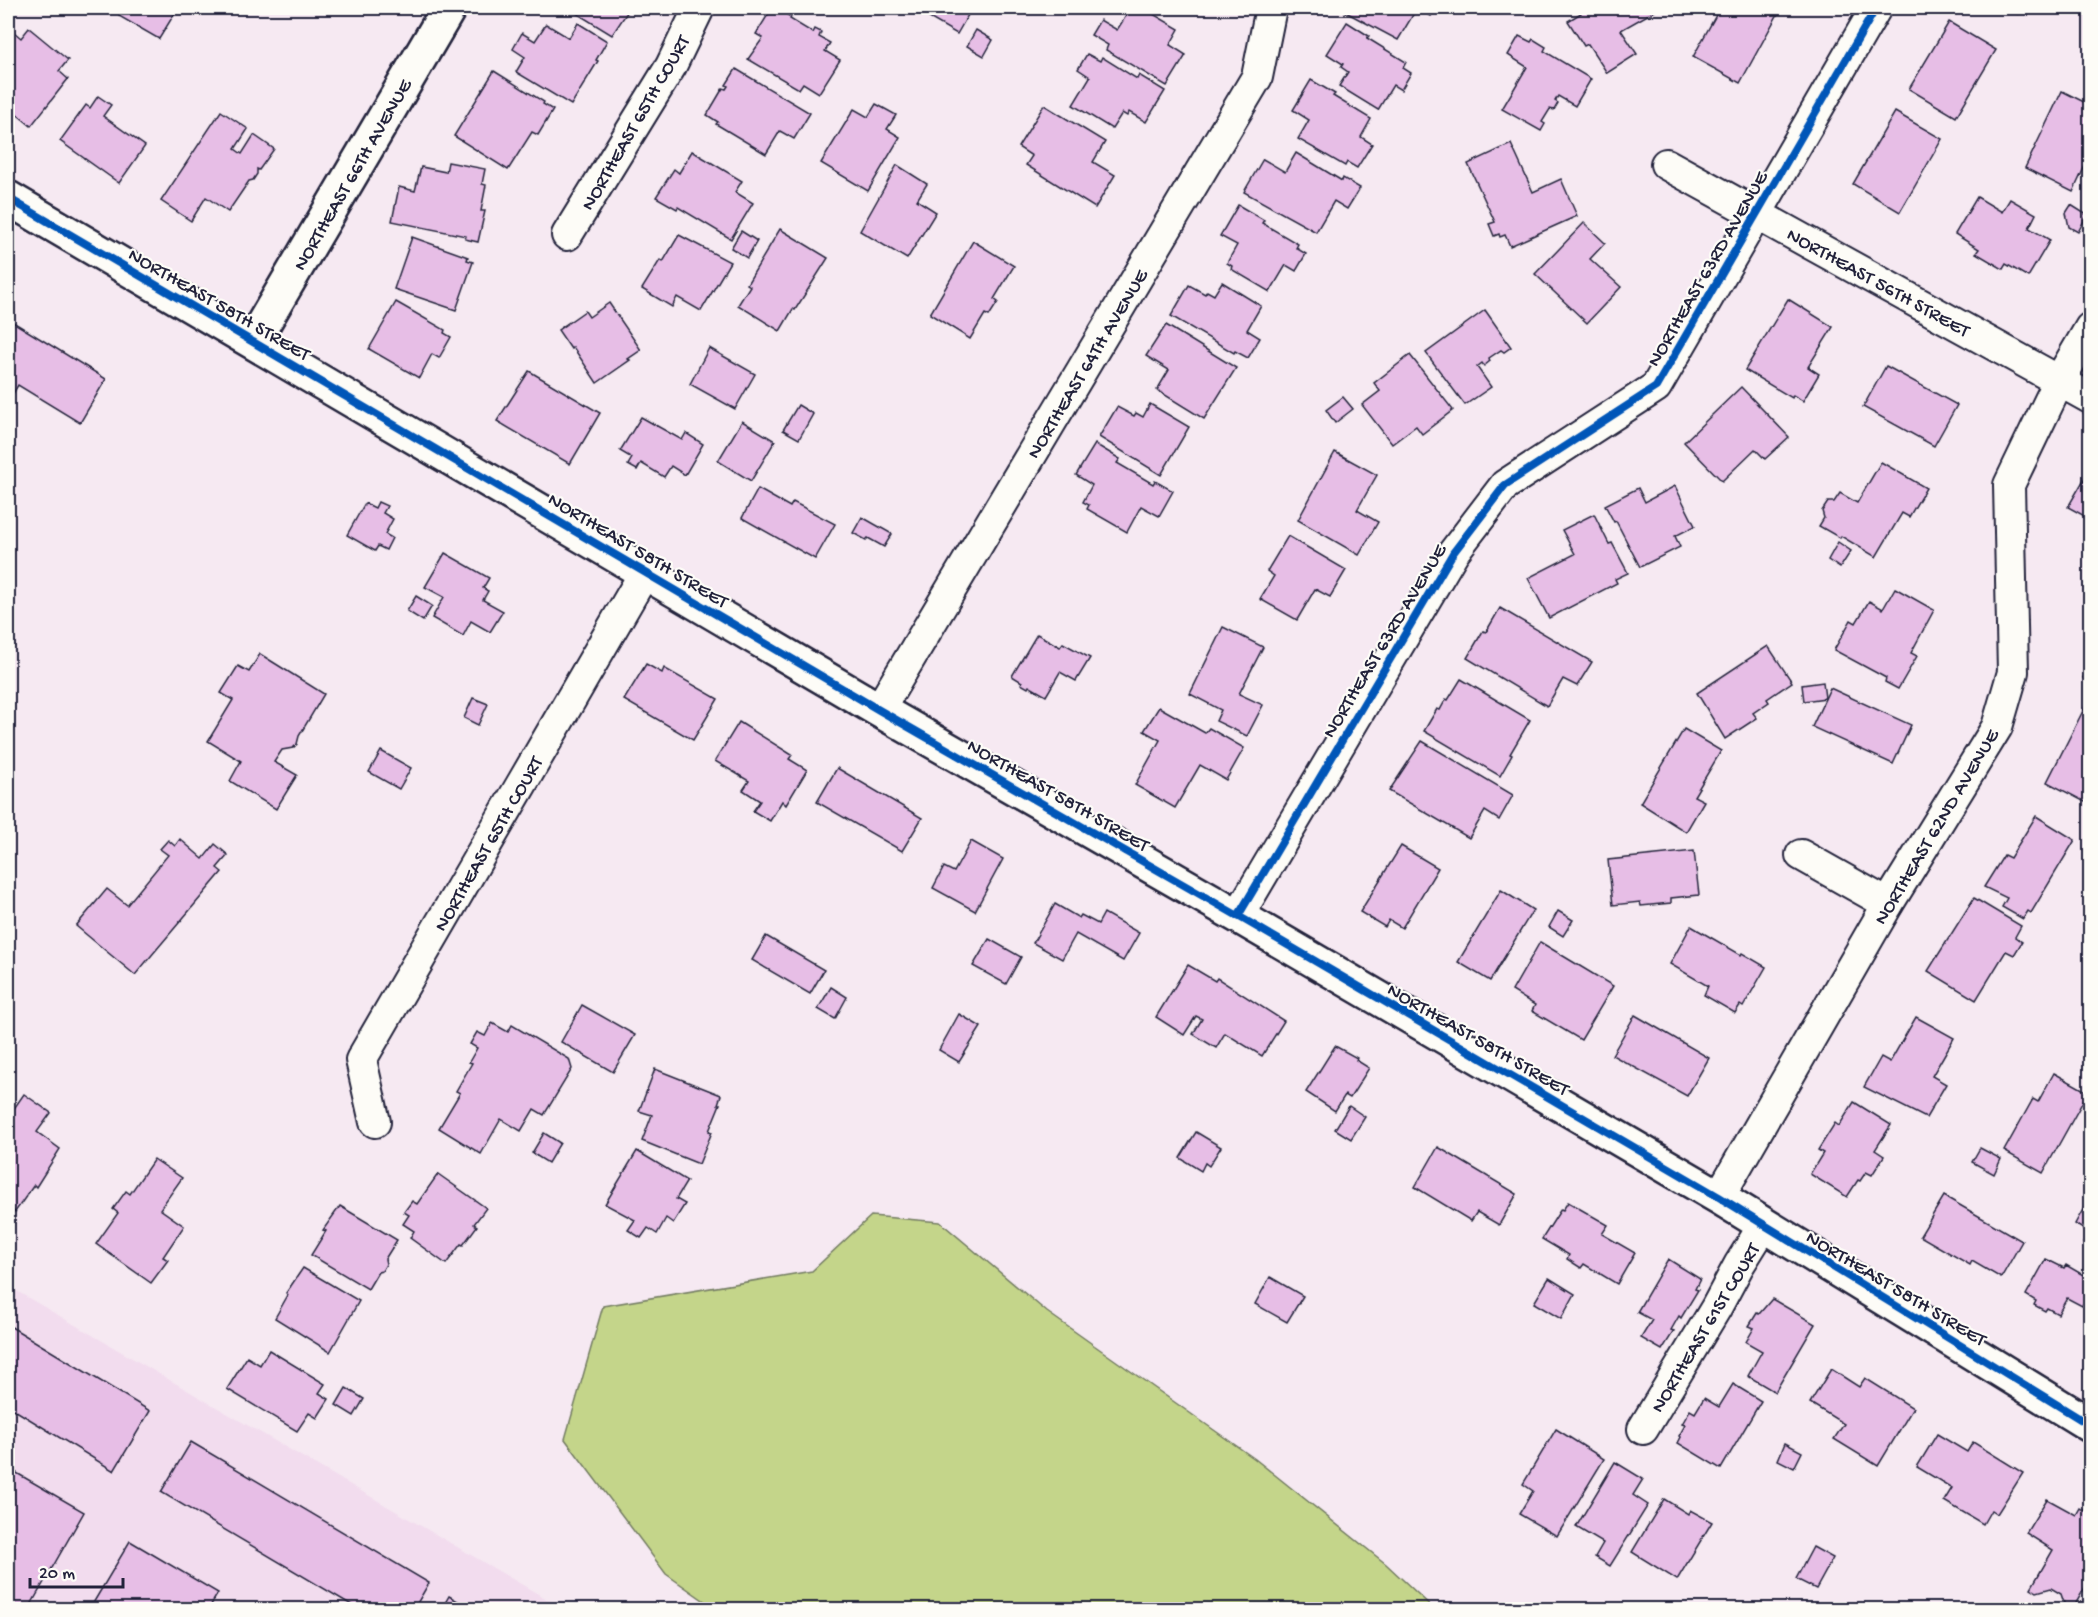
<svg xmlns="http://www.w3.org/2000/svg" width="2098" height="1617" viewBox="0 0 2098 1617" font-family="'Gochi Hand',sans-serif">
<style>
.built{fill:#f2dcee}
.green{fill:#c4d58a;stroke:#737c62;stroke-width:1.5}
.building{fill:#e7bee6;stroke:#22223b;stroke-width:1.5}
.lines{fill:none;stroke-linecap:round;stroke-linejoin:round}
.minor-casing{stroke:#22223b;stroke-width:34}
.tertiary-casing{stroke:#22223b;stroke-width:38}
.minor{stroke:#fdfcf7;stroke-width:30}
.tertiary{stroke:#fdfcf7;stroke-width:33}
.cycleway-casing{stroke:#fdfcf7;stroke-width:11}
.cycleway{stroke:#0057b8;stroke-width:8}
.labels{text-anchor:middle;stroke-width:4.5;stroke-linejoin:round;paint-order:stroke}
.street-label{font-size:20px;fill:#22223b;stroke:#fdfcf7}
</style>
<rect width="100%" height="100%" fill="#f6e9f2"/>
<filter id="ink" filterUnits="userSpaceOnUse"><feTurbulence type="fractalNoise" baseFrequency=".0167" numOctaves="2"/><feDisplacementMap in="SourceGraphic" scale="12" xChannelSelector="R" yChannelSelector="G"/><feConvolveMatrix kernelMatrix="1 2 1 2 8 2 1 2 1" color-interpolation-filters="sRGB"/></filter>
<g filter="url(#ink)">
<path class="built" d="M8,1286L564,1609H8Z"/>
<path class="green" d="M871,1216L940,1222L1047,1312L1255,1459L1386,1564L1434,1609H716L666,1574L565,1439L603,1306L812,1271Z"/>
<g class="building">
<path d="M123,8H178L159,39L119,16Z"/>
<path d="M568,8H630L612,35Z"/>
<path d="M772,8H776L791,17L790,19L813,33L815,29L821,32L819,37L830,43L825,51L840,60L819,93L803,83L799,89L748,59L763,38L756,34Z"/>
<path d="M912,8H972L957,34Z"/>
<path d="M1131,8H1143L1179,29L1170,45L1186,55L1167,86L1106,50L1108,45L1091,35L1100,20L1117,30Z"/>
<path d="M1338,8H1436L1431,16L1417,8L1398,40Z"/>
<path d="M1577,8H1660L1621,30L1637,54L1607,73L1588,44L1584,46L1568,21L1581,13Z"/>
<path d="M1702,8H1776L1780,10L1740,83L1693,57L1716,15Z"/>
<path d="M2007,8H2022L2018,14Z"/>
<path d="M1347,22L1369,36L1367,38L1406,62L1403,68L1411,73L1401,90L1393,85L1378,110L1339,86L1348,72L1341,67L1343,64L1327,54Z"/>
<path d="M1949,22L1996,50L1956,117L1909,89Z"/>
<path d="M578,23L607,41L596,60L598,61L571,105L516,72L525,57L513,49L522,33L535,41L546,24L569,38Z"/>
<path d="M8,27L21,38L29,28L68,60L59,71L68,79L31,126L8,107V96L10,92L8,90Z"/>
<path d="M976,30L993,40L984,56L967,46Z"/>
<path d="M1519,36L1531,42L1533,39L1546,47L1544,51L1591,79L1575,106L1558,96L1555,101L1558,103L1554,110L1550,109L1542,122L1545,124L1541,131L1502,109L1527,67L1508,55Z"/>
<path d="M1087,54L1100,61L1102,57L1137,79L1139,75L1165,91L1146,122L1129,112L1127,116L1122,113L1112,129L1073,105L1090,77L1078,69Z"/>
<path d="M736,69L810,113L794,139L780,131L766,154L716,124L718,122L707,115L723,88L726,89L728,86L726,85Z"/>
<path d="M494,71L544,102L543,104L553,110L538,135L532,132L508,170L454,136Z"/>
<path d="M1311,80L1335,94L1333,96L1371,119L1361,137L1372,144L1357,168L1347,162L1345,166L1298,139L1309,120L1293,110Z"/>
<path d="M2062,91L2090,105V130L2088,136L2090,138V155L2073,192L2025,168Z"/>
<path d="M98,96L111,105L103,116L145,146L119,183L60,141L86,105L90,108Z"/>
<path d="M876,104L896,115L887,129L900,137L868,191L821,163L854,109L868,117Z"/>
<path d="M1044,105L1105,142L1093,162L1115,175L1095,208L1026,165L1032,156L1018,147Z"/>
<path d="M221,111L248,129L235,149L242,154L254,135L274,149L259,170L257,169V174L253,180L249,181L228,212L206,197L191,221L161,201Z"/>
<path d="M1895,112L1942,139L1900,212L1853,184Z"/>
<path d="M1511,144L1533,192L1561,179L1577,216L1510,246L1505,235L1500,237L1499,234L1494,236L1489,224L1495,222L1468,164Z"/>
<path d="M692,151L742,181L735,192L753,203L731,239L678,207L677,209L656,197L674,169L679,173Z"/>
<path d="M1296,153L1342,181L1343,178L1360,188L1347,209L1334,201L1316,232L1244,192L1263,159L1285,172Z"/>
<path d="M448,162L485,169L482,184L486,185L481,211H485L478,242L465,239L466,236L392,221L399,187L415,191L421,167L446,172Z"/>
<path d="M897,165L927,184L917,200L936,212L907,259L860,231Z"/>
<path d="M1977,197L2002,212L2010,199L2036,214L2029,228L2050,240L2028,277L2006,264L2003,269L1976,253L1979,249L1955,234Z"/>
<path d="M1238,205L1264,220L1262,223L1298,244L1296,248L1306,254L1296,271L1286,265L1270,292L1231,269L1232,266L1227,263L1237,245L1220,236Z"/>
<path d="M2071,205L2087,215L2078,232L2069,227L2066,213Z"/>
<path d="M1584,223L1605,243L1590,259L1621,287L1587,323L1535,274Z"/>
<path d="M780,229L828,258L795,310L793,309L780,331L738,305L750,286L747,284Z"/>
<path d="M741,231L757,241L747,258L731,248Z"/>
<path d="M679,235L730,262L701,311L677,297L672,307L642,289L660,260L663,262Z"/>
<path d="M412,237L468,257L467,260L473,262L456,310L394,289Z"/>
<path d="M973,241L1014,266L994,299L998,302L989,316L985,314L970,339L930,314Z"/>
<path d="M1222,282L1261,306L1247,330L1260,338L1248,358L1235,351L1234,353L1171,316L1189,285L1205,294L1207,291L1214,295Z"/>
<path d="M1788,299L1833,327L1808,367L1819,374L1803,401L1793,395L1792,398L1745,370Z"/>
<path d="M396,302L445,330L444,333L451,337L439,358L432,354L419,378L369,349Z"/>
<path d="M609,303L641,350L628,359L630,360L597,383L573,347L571,349L558,330L585,311L589,317Z"/>
<path d="M1485,310L1511,347L1504,352L1501,350L1489,358L1490,361L1484,366L1482,363L1477,367L1491,387L1465,405L1426,353Z"/>
<path d="M8,319L106,379L80,423L18,385L8,402Z"/>
<path d="M1166,325L1236,368L1204,419L1157,390L1169,370L1146,356Z"/>
<path d="M709,348L755,374L735,409L690,384Z"/>
<path d="M1410,355L1453,410L1422,434L1416,426L1392,444L1362,405L1380,391L1374,383Z"/>
<path d="M1886,366L1957,405L1934,446L1863,407Z"/>
<path d="M529,371L600,413L570,464L497,421Z"/>
<path d="M1741,387L1789,437L1765,459L1755,449L1722,481L1684,442Z"/>
<path d="M1343,397L1353,409L1335,423L1326,410Z"/>
<path d="M1150,404L1189,427L1161,475L1099,437L1117,407L1134,416L1136,413L1143,417Z"/>
<path d="M798,405L813,414L799,439L783,430Z"/>
<path d="M641,417L682,440L686,433L703,444L685,475L671,466L664,477L641,463L637,470L628,465L632,458L620,451Z"/>
<path d="M742,421L775,441L751,481L718,461Z"/>
<path d="M1095,444L1120,459L1117,463L1153,484L1155,481L1173,491L1159,516L1141,506L1127,532L1087,509L1089,505L1083,502L1092,485L1076,475Z"/>
<path d="M1335,452L1377,475L1357,510L1378,522L1359,555L1298,520Z"/>
<path d="M1881,462L1926,488L1909,517L1902,513L1876,557L1841,536L1840,538L1819,526L1824,518L1822,511L1828,502H1834L1840,493L1857,503Z"/>
<path d="M2090,469V519L2068,507Z"/>
<path d="M1675,486L1695,526L1675,536L1680,547L1640,567L1616,521L1614,522L1605,505L1638,488L1645,502Z"/>
<path d="M758,489L790,507L793,502L835,524L815,559L742,518Z"/>
<path d="M378,502L387,506L383,513L393,519L385,534L392,538L386,550L378,546L375,551L347,535L365,503L375,508Z"/>
<path d="M1594,514L1609,544L1612,543L1628,573L1615,579L1617,583L1549,618L1528,578L1575,554L1562,530Z"/>
<path d="M862,517L892,534L884,547L868,538L866,540L853,533Z"/>
<path d="M1288,536L1346,570L1330,597L1315,589L1297,620L1260,599L1274,576L1267,571Z"/>
<path d="M1838,542L1851,551L1840,568L1828,560Z"/>
<path d="M445,553L489,578L483,588L488,591L483,600L503,611L490,632L471,621L463,636L432,618L444,597L425,587Z"/>
<path d="M1895,588L1934,610L1911,653L1917,656L1898,689L1885,682L1886,678L1834,650L1851,620L1856,623L1869,601L1883,609Z"/>
<path d="M416,596L432,606L423,621L407,611Z"/>
<path d="M1500,608L1592,662L1577,686L1563,679L1547,706L1467,658L1483,631L1486,632Z"/>
<path d="M1223,627L1263,647L1239,694L1263,705L1247,736L1216,721L1221,710L1190,694Z"/>
<path d="M1037,634L1060,647L1063,643L1090,658L1076,681L1060,672L1046,696L1029,686L1028,688L1021,684L1022,682L1012,676Z"/>
<path d="M1768,646L1792,682L1767,699L1769,702L1753,713L1757,718L1725,739L1697,693Z"/>
<path d="M260,654L324,694L299,736L297,744L293,748L282,750L274,762L297,775L276,809L230,781L241,761L208,741L233,700L221,693L238,666L249,672Z"/>
<path d="M2090,661V682L2083,678Z"/>
<path d="M646,664L662,673L664,668L718,699L693,740L624,700Z"/>
<path d="M1461,679L1530,720L1510,754L1512,755L1500,776L1424,731L1437,709L1440,710L1446,699L1448,700Z"/>
<path d="M1823,682L1825,698L1804,701L1802,685Z"/>
<path d="M1830,688L1911,725L1893,764L1812,727Z"/>
<path d="M2090,697V792L2085,802L2047,782Z"/>
<path d="M473,698L488,704L478,725L464,718Z"/>
<path d="M1159,707L1205,733L1209,728L1244,748L1226,780L1200,765L1175,808L1135,785L1160,740L1144,731Z"/>
<path d="M739,722L792,755L789,759L807,770L786,805L782,801L770,821L753,811L760,801L743,790L749,781L715,761Z"/>
<path d="M1684,729L1721,751L1694,796L1704,801L1686,832L1640,803Z"/>
<path d="M1422,741L1513,795L1499,820L1485,811L1469,838L1389,791Z"/>
<path d="M381,751L411,768L399,789L369,772Z"/>
<path d="M837,768L922,818L902,851L817,802Z"/>
<path d="M2036,816L2075,840L2031,913L2028,911L2023,919L2002,907L2007,898L1984,887L2004,855L2010,858Z"/>
<path d="M180,839L203,859L215,844L228,855L217,868L222,872L135,975L76,926L107,889L127,905L168,855L160,849L168,840L175,846Z"/>
<path d="M971,841L1003,859L975,911L933,888L944,867L954,872Z"/>
<path d="M1401,846L1438,868L1402,928L1389,920L1385,927L1360,912Z"/>
<path d="M1694,851L1699,895L1671,898V903L1641,906L1640,902L1613,905L1608,860Z"/>
<path d="M1501,890L1533,910L1490,981L1458,962Z"/>
<path d="M1974,898L2021,926L2015,937L2022,942L2014,955L2006,951L1976,1000L1928,971Z"/>
<path d="M1055,904L1079,918L1081,915L1098,924L1104,913L1139,933L1123,961L1076,934L1062,959L1033,943Z"/>
<path d="M1558,911L1573,920L1563,936L1549,927Z"/>
<path d="M1691,926L1741,955L1742,953L1766,967L1743,1007L1740,1005L1735,1013L1704,995L1708,986L1670,964Z"/>
<path d="M766,936L824,970L810,994L752,960Z"/>
<path d="M989,939L1021,957L1006,984L973,966Z"/>
<path d="M1540,942L1613,986L1581,1040L1532,1011L1535,1005L1512,991Z"/>
<path d="M1188,965L1215,981L1217,978L1284,1021L1262,1056L1225,1033L1216,1048L1193,1034L1202,1019L1196,1016L1184,1035L1156,1017Z"/>
<path d="M831,987L847,997L835,1019L818,1009Z"/>
<path d="M582,1005L635,1035L613,1072L561,1042Z"/>
<path d="M959,1014L981,1027L959,1062L939,1050Z"/>
<path d="M1635,1015L1709,1058L1687,1096L1612,1055Z"/>
<path d="M1916,1017L1954,1038L1932,1076L1946,1084L1926,1118L1864,1087L1881,1057L1890,1062Z"/>
<path d="M492,1023L508,1032L512,1025L569,1059L572,1069L544,1115L534,1109L521,1131L501,1119L481,1154L439,1128L460,1093L456,1091L472,1063L469,1062L477,1048L470,1044L477,1032L485,1036Z"/>
<path d="M1335,1046L1357,1058L1356,1060L1369,1068L1350,1098L1345,1095L1335,1111L1306,1092Z"/>
<path d="M655,1069L721,1095L718,1104H720L709,1131L712,1132L699,1164L642,1141L652,1115L639,1111Z"/>
<path d="M2054,1073L2088,1092L2043,1173L2004,1151L2033,1099L2038,1102Z"/>
<path d="M24,1094L51,1113L37,1132L60,1149L36,1187L34,1185L15,1212L8,1207V1117Z"/>
<path d="M1854,1102L1891,1125L1875,1150L1884,1156L1872,1175L1866,1172L1860,1181L1858,1180L1847,1197L1810,1174L1823,1153L1818,1150L1835,1123L1839,1126Z"/>
<path d="M1349,1106L1365,1117L1351,1139L1335,1129Z"/>
<path d="M1196,1132L1221,1147L1209,1166L1205,1163L1201,1171L1180,1158Z"/>
<path d="M544,1133L560,1143L548,1163L532,1153Z"/>
<path d="M1438,1147L1517,1194L1499,1225L1477,1212L1471,1221L1415,1187Z"/>
<path d="M1980,1148L2001,1159L1994,1174L1972,1162Z"/>
<path d="M637,1151L687,1181L676,1199L685,1204L673,1223L666,1218L657,1234L648,1228L641,1238L628,1230L635,1220L605,1204Z"/>
<path d="M154,1159L182,1178L160,1209L184,1226L163,1257L168,1260L151,1283L96,1244L118,1213L113,1209L126,1191L130,1194Z"/>
<path d="M438,1174L486,1208L474,1224L477,1226L463,1245L461,1244L446,1264L410,1238L414,1231L403,1224L409,1215L404,1212L412,1201L417,1204Z"/>
<path d="M1944,1196L2022,1241L2001,1278L1972,1261L1970,1265L1920,1236Z"/>
<path d="M2090,1197V1247L2083,1243L2089,1233L2075,1224Z"/>
<path d="M1568,1202L1608,1225L1602,1234L1635,1253L1617,1284L1584,1264L1581,1268L1567,1259L1569,1255L1542,1239L1561,1209L1563,1210Z"/>
<path d="M340,1206L397,1240L385,1259L386,1264L382,1271L378,1272L368,1289L311,1255L326,1231L323,1230Z"/>
<path d="M1668,1259L1700,1279L1695,1289L1698,1290L1681,1318L1679,1316L1671,1330L1674,1331L1662,1350L1641,1338L1652,1320L1637,1312Z"/>
<path d="M2046,1259L2064,1268L2066,1265L2083,1275L2086,1269L2090,1272V1307L2083,1304L2082,1306L2067,1298L2058,1314L2047,1308L2045,1311L2034,1305L2036,1301L2026,1295Z"/>
<path d="M303,1268L359,1301L330,1352L275,1318L288,1295L286,1293Z"/>
<path d="M1270,1277L1303,1296L1287,1322L1255,1304Z"/>
<path d="M1549,1278L1575,1294L1561,1319L1534,1303Z"/>
<path d="M1772,1299L1815,1324L1775,1392L1748,1376L1762,1351L1746,1342L1754,1328L1749,1326L1757,1313L1759,1314Z"/>
<path d="M8,1325L150,1411L114,1471L8,1406Z"/>
<path d="M269,1350L325,1384L319,1393L329,1399L317,1418L309,1413L297,1431L227,1389L247,1357L260,1365Z"/>
<path d="M1831,1369L1859,1387L1865,1378L1913,1408L1878,1466L1834,1439L1844,1424L1810,1403Z"/>
<path d="M1733,1384L1761,1401L1721,1469L1678,1443L1681,1437L1679,1436L1685,1425L1682,1424L1690,1410L1695,1413L1704,1398L1719,1407Z"/>
<path d="M346,1388L364,1399L354,1416L336,1405Z"/>
<path d="M1556,1429L1604,1459L1557,1536L1519,1514L1533,1491L1523,1484Z"/>
<path d="M1937,1434L1967,1452L1973,1442L2023,1473L1997,1514L1991,1510L1983,1524L1944,1501L1952,1488L1917,1467Z"/>
<path d="M191,1442L429,1583L415,1607L410,1610H360L161,1492Z"/>
<path d="M1785,1443L1802,1452L1794,1468L1778,1460Z"/>
<path d="M1615,1462L1643,1479L1633,1495L1648,1505L1610,1566L1595,1557L1603,1543L1576,1527Z"/>
<path d="M8,1468L84,1512L28,1610H8Z"/>
<path d="M1664,1499L1688,1514L1690,1510L1712,1522L1677,1580L1632,1552Z"/>
<path d="M2047,1499L2076,1515L2080,1508L2090,1514V1579L2072,1610L2065,1606L2061,1594L2051,1588L2037,1592L2031,1588L2053,1550L2026,1533Z"/>
<path d="M130,1541L218,1593L208,1610H89Z"/>
<path d="M1813,1547L1833,1558L1816,1589L1796,1579Z"/>
<path d="M449,1596L473,1610H441Z"/>
</g>
<g class="lines">
<defs>
<g id="minor">
<path d="M1666,164L2090,398"/>
<path d="M567,235L671,66L699,8"/>
<path d="M879,710L1257,77L1271,8"/>
<path d="M1801,855L1888,904"/>
<path d="M1238,916L1453,553L1505,485L1656,387L1876,8"/>
<path d="M375,1122L361,1060L645,572"/>
<path d="M1719,1197L1888,904L1997,727L2013,672L2009,485L2059,381L2090,328"/>
<path d="M1643,1429L1716,1308L1739,1265L1764,1225"/>
</g>
<g id="tertiary">
<path d="M8,198L879,710L1238,916L1719,1197L2090,1425"/>
<path d="M253,341L449,8"/>
</g>
</defs>
<use href="#minor" class="minor-casing"/>
<use href="#tertiary" class="tertiary-casing"/>
<use href="#minor" class="minor"/>
<use href="#tertiary" class="tertiary"/>
<defs>
<g id="cycleway">
<path d="M8,198L879,710L1238,916L1719,1197L2090,1425"/>
<path d="M1238,916L1453,553L1505,485L1656,387L1876,8"/>
</g>
</defs>
<use href="#cycleway" class="cycleway-casing"/>
<use href="#cycleway" class="cycleway"/>
</g>
</g>
<g class="labels">
<g class="street-label">
<text transform="translate(634 122) rotate(-60)" y="7">NORTHEAST 65TH COURT</text>
<text transform="translate(351 174) rotate(-60)" y="7">NORTHEAST 66TH AVENUE</text>
<text transform="translate(1706 268) rotate(-60)" y="7">NORTHEAST 63RD AVENUE</text>
<text transform="translate(1879 281) rotate(29)" y="7">NORTHEAST 56TH STREET</text>
<text transform="translate(220 303) rotate(30)" y="7">NORTHEAST 58TH STREET</text>
<text transform="translate(1086 363) rotate(-59)" y="7">NORTHEAST 64TH AVENUE</text>
<text transform="translate(639 549) rotate(31)" y="7">NORTHEAST 58TH STREET</text>
<text transform="translate(1383 640) rotate(-59)" y="7">NORTHEAST 63RD AVENUE</text>
<text transform="translate(1059 794) rotate(30)" y="7">NORTHEAST 58TH STREET</text>
<text transform="translate(1935 826) rotate(-59)" y="7">NORTHEAST 62ND AVENUE</text>
<text transform="translate(487 843) rotate(-60)" y="7">NORTHEAST 65TH COURT</text>
<text transform="translate(1479 1038) rotate(30)" y="7">NORTHEAST 58TH STREET</text>
<text transform="translate(1897 1287) rotate(31)" y="7">NORTHEAST 58TH STREET</text>
<text transform="translate(1704 1327) rotate(-59)" y="7">NORTHEAST 61ST COURT</text>
</g>
</g>
<rect width="2098" height="1617" fill="none" stroke="#fdfcf7" stroke-width="30"/>
<rect x="15" y="15" width="2068" height="1587" fill="none" stroke="#22223b" stroke-width="2" filter="url(#ink)"/>
<path d="M30 1578v9h93v-9" fill="none" stroke="#22223b" stroke-width="3"/>
<text x="39" y="1578" font-size="18" fill="#22223b" stroke="#fdfcf7" stroke-width="4.5" paint-order="stroke">20 m</text>
</svg>
